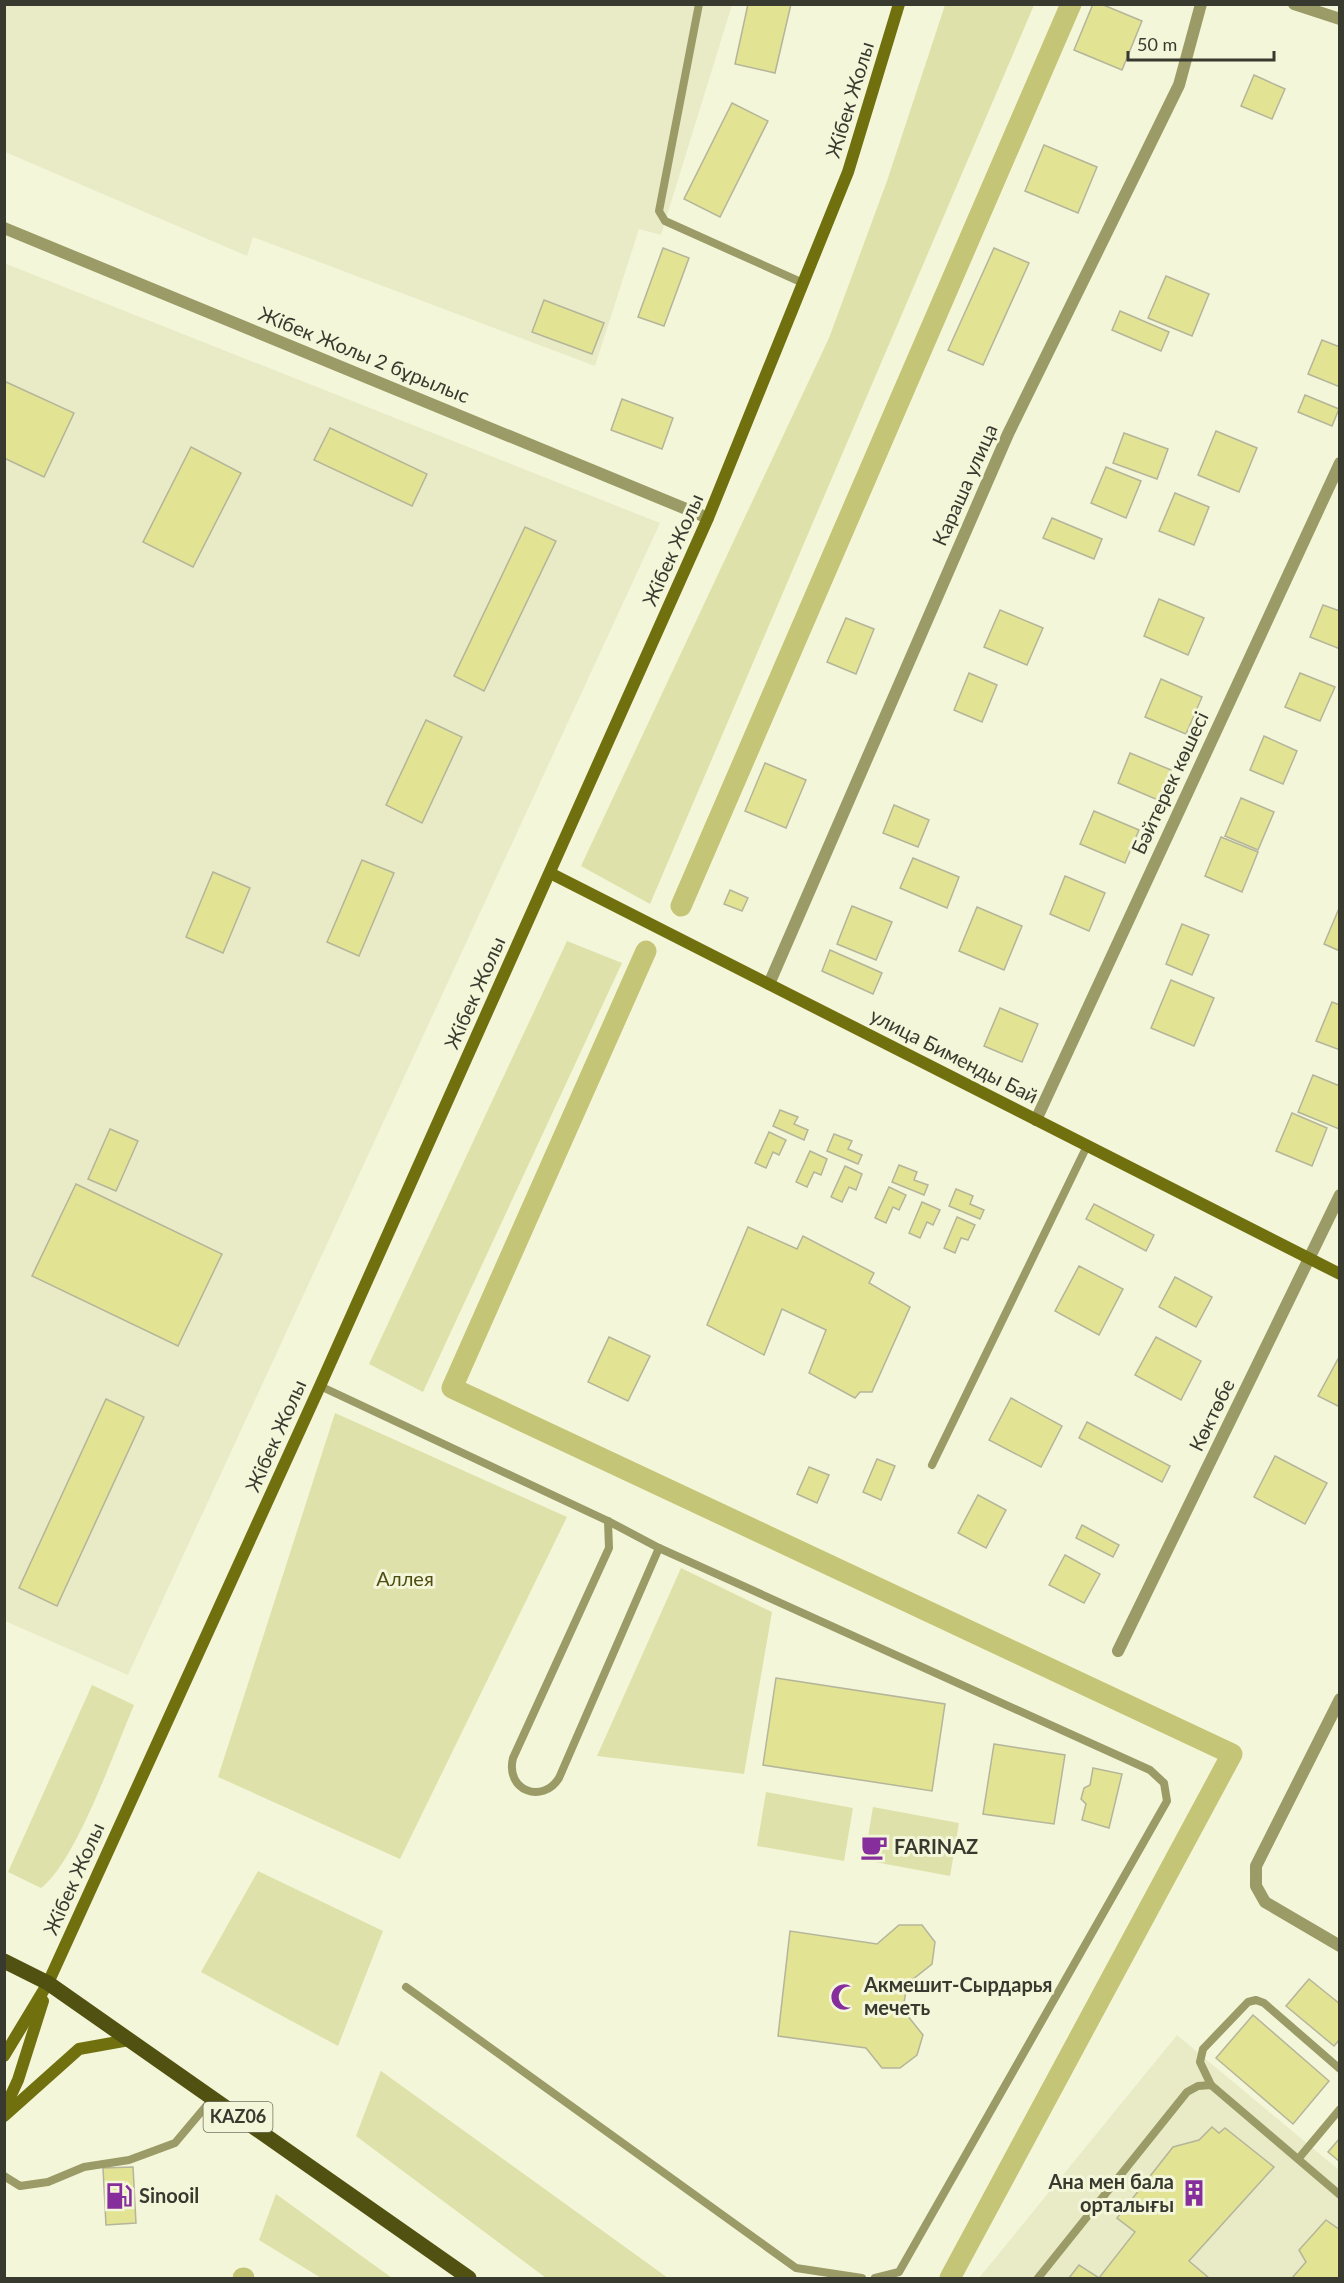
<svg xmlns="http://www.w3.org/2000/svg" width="1344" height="2283" viewBox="0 0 1344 2283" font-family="Lato,sans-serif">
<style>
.built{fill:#e9ebc7}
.green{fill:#dfe1aa}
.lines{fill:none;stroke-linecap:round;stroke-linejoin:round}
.canal{stroke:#c4c576;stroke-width:21}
.building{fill:#e2e393;stroke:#b4b59a;stroke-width:1.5}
.lane{stroke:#9a9b66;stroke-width:8}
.street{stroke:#9a9b66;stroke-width:12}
.secondary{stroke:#71700f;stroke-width:12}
.primary{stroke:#515111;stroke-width:15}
.labels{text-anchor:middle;stroke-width:6;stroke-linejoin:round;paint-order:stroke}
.shield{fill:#f4f6d9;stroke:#717262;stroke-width:1.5}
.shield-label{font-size:18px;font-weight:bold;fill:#393a2f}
.street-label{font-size:20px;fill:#393a2f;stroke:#f4f6d9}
.park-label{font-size:20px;fill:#4f4e12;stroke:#f4f6d9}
.poi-label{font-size:20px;font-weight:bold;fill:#393a2f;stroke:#f4f6d9;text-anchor:start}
</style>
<rect width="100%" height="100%" fill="#f4f6d9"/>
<g class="built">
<path d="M4,5H732L661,235L639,229L595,366L253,237L247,256L5,152Z"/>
<path d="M4,263L660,523L128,1675L5,1621Z"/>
<path d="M1177,2035L1339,2170V2278H979Z"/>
</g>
<g class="green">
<path d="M945,5H1034L650,904L581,866L829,338L887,181Z"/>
<path d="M567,941L622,963L423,1392L369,1364Z"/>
<path d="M335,1413L567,1517L400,1859L218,1777Z"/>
<path d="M681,1568L772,1612L744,1774L597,1756Z"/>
<path d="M92,1685L134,1705C115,1749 76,1862 41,1888L8,1872Z"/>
<path d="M766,1792L853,1808L844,1861L757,1846Z"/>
<path d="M873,1807L959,1823L950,1876L864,1860Z"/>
<path d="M258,1871L383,1931L338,2046L201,1972Z"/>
<path d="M381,2070V2071L668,2278H546L356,2136Z"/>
<path d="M276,2194L392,2278H321L259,2240Z"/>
</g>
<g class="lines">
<g class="canal">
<path d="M681,906L1071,4"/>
<path d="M646,951L452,1388L1232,1754L950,2278"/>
<path d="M243,2278H244"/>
</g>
</g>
<g class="building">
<path d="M748,4H791L775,73L735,64Z"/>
<path d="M1093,4H1101L1142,21L1122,70L1074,50Z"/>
<path d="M1254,75L1285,89L1272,119L1241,106Z"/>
<path d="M732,103L768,121L720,217L684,199Z"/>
<path d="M1044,145L1097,167L1078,213L1025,191Z"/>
<path d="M663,248L689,258L664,326L638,317Z"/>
<path d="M994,248L1029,263L983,365L948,350Z"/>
<path d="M1166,276L1209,294L1192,336L1148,318Z"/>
<path d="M544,300L604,323L592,354L532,332Z"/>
<path d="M1120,311L1169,332L1161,351L1112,330Z"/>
<path d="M1322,340L1340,347V387L1308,374Z"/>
<path d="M4,381L74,413L44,477L4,458Z"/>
<path d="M1305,395L1339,409L1332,426L1298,412Z"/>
<path d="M622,399L673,418L662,449L611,430Z"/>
<path d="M330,428L427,474L412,506L314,460Z"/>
<path d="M1216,431L1257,448L1239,492L1198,475Z"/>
<path d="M1124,433L1168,449L1157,479L1113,463Z"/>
<path d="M191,447L241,473L193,567L143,542Z"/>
<path d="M1106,467L1141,481L1126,518L1091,503Z"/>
<path d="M1175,493L1209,507L1194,545L1159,531Z"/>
<path d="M1052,518L1102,539L1094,559L1043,538Z"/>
<path d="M525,527L556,541L484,691L454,676Z"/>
<path d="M1159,599L1204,618L1188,655L1144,636Z"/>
<path d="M1323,605L1340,611V649L1310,637Z"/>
<path d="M1000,610L1043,628L1027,665L984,647Z"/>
<path d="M846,618L874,629L856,674L827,662Z"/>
<path d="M969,673L997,685L982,722L954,710Z"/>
<path d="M1300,673L1335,687L1320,721L1285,707Z"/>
<path d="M1161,679L1202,697L1186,734L1145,717Z"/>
<path d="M426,720L462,737L422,823L386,805Z"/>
<path d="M1264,736L1297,751L1283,784L1250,770Z"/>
<path d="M1130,753L1171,770L1158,800L1118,783Z"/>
<path d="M765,763L806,780L786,828L745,811Z"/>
<path d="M1241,798L1274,812L1258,850L1225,836Z"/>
<path d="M894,805L929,820L918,847L883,833Z"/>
<path d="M1094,811L1139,830L1125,863L1080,844Z"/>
<path d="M1221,837L1258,852L1242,892L1205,876Z"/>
<path d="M913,858L959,877L947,908L900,888Z"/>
<path d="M362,860L394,873L359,956L327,942Z"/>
<path d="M213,872L250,888L223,953L186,937Z"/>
<path d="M1065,876L1105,893L1089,931L1050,914Z"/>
<path d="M730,890L748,898L742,911L724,904Z"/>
<path d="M852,906L892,922L876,960L837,944Z"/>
<path d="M1340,906V951L1324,944Z"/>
<path d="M977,907L1022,926L1004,970L959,951Z"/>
<path d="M1182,924L1209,935L1192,975L1166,964Z"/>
<path d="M830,950L882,973L873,994L822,971Z"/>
<path d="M1171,980L1214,998L1194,1046L1151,1028Z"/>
<path d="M1332,1002L1340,1005V1050L1316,1041Z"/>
<path d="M1000,1008L1038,1024L1022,1062L984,1046Z"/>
<path d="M1313,1075L1340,1086L1339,1129L1298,1112Z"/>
<path d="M780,1110L798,1117L794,1124L808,1130L804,1140L773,1126Z"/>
<path d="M1292,1113L1327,1128L1312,1166L1276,1151Z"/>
<path d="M110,1129L138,1141L116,1191L88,1179Z"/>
<path d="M769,1132L786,1140L779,1155L773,1152L766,1168L755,1163Z"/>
<path d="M834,1134L852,1141L848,1149L862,1155L858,1164L827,1151Z"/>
<path d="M810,1151L827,1159L821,1175L814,1172L807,1187L796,1182Z"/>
<path d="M899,1165L917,1172L914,1180L928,1185L924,1195L892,1182Z"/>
<path d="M845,1166L862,1174L856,1190L849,1187L842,1202L831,1197Z"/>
<path d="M76,1184L222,1254L178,1346L32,1276Z"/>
<path d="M889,1187L906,1195L899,1210L893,1207L886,1223L875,1218Z"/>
<path d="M956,1189L973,1196L970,1204L984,1210L980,1219L949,1206Z"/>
<path d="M922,1202L940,1210L933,1225L927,1222L920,1238L909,1233Z"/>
<path d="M1094,1204L1154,1235L1146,1251L1086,1219Z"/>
<path d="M957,1217L975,1225L968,1240L961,1238L955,1253L944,1248Z"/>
<path d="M748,1227L797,1249L803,1236L874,1273L869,1283L910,1307L872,1392H860L855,1398L809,1373L826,1330L782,1309L764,1355L707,1325Z"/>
<path d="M1079,1266L1123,1289L1099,1335L1055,1311Z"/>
<path d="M1175,1277L1212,1297L1196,1327L1159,1307Z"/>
<path d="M609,1337L650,1356L628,1401L588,1382Z"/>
<path d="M1156,1337L1201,1361L1181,1400L1135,1375Z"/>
<path d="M1338,1359L1340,1360V1407L1318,1396Z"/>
<path d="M1011,1398L1062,1426L1041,1467L989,1440Z"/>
<path d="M106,1399L144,1417L57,1606L19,1588Z"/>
<path d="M1087,1422L1170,1466L1162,1482L1079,1438Z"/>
<path d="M1275,1456L1327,1483L1305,1524L1254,1497Z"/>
<path d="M877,1459L895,1466L881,1500L863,1492Z"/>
<path d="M809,1467L829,1475L817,1503L797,1494Z"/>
<path d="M978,1495L1006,1510L986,1548L958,1533Z"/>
<path d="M1082,1525L1119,1545L1113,1557L1076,1538Z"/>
<path d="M1065,1555L1100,1574L1084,1603L1049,1585Z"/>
<path d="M776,1678L945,1704L932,1791L763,1765Z"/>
<path d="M994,1744L1065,1755L1054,1824L983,1814Z"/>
<path d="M1093,1768L1122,1774L1109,1828L1082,1820L1086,1804L1081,1799L1084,1788L1090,1785Z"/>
<path d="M899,1925H922L935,1942L932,1964L907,1984L903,2010L923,2035L917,2055L900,2068H882L866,2048L778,2036L790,1931L877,1944Z"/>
<path d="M1309,1979L1340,2004V2039L1334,2046L1286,2006Z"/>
<path d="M1253,2015L1329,2081L1293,2124L1216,2058Z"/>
<path d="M1212,2127L1219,2133L1225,2128L1274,2167L1189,2261L1209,2278H1069L1079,2265L1099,2278L1135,2232L1117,2218L1173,2147L1199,2140Z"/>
<path d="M1340,2138V2162L1328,2152Z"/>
<path d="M133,2167L136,2223L106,2225L103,2168Z"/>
<path d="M1326,2220L1340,2230V2278H1292L1306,2262L1299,2250Z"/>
</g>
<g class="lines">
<g class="lane">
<path d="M699,4L659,211L665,221L803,283"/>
<path d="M320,1386L608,1521L659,1548L1150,1770L1164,1783L1167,1801L899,2272L875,2278"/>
<path d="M932,1465L1087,1146"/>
<path d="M608,1521L609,1548L513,1758C505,1790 542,1805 559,1778L659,1548"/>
<path d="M406,1987L796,2268L862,2278"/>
<path d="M1211,2085L1200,2062L1203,2049L1248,2002L1256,2000L1264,2003L1340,2069"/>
<path d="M1299,2158L1340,2109"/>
<path d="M4,2176L20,2186L48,2182L84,2167L129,2160L175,2143L212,2099"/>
<path d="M1038,2278L1187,2092L1198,2086L1211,2085L1340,2195"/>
</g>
<g class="street">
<path d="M1294,4L1340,19"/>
<path d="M4,228L708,518"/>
<path d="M769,984L1008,434L1179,85L1201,4"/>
<path d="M1036,1120L1340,463"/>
<path d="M1118,1651L1340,1195"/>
<path d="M1340,1699L1256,1866V1886L1265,1902L1340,1946"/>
</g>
<g class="secondary">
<path d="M550,873L1340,1274"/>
<path d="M4,2056L48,1983L320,1386L708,518L848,172L899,4"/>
<path d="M4,2110L18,2080L43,2001"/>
<path d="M4,2116L79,2049L129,2040"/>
</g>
<path class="primary" d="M4,1961L48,1983L469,2278"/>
</g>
<defs>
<symbol id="cafe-bare" viewBox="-9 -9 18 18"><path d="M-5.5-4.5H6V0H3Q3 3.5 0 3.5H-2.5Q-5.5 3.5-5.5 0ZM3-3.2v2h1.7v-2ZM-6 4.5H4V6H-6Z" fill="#862f9c" stroke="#f4f6d9" stroke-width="2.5" paint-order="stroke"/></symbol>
<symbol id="mosque-bare" viewBox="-9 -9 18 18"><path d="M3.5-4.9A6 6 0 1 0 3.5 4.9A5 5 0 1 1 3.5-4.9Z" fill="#862f9c" stroke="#f4f6d9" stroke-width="2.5" paint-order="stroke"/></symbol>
<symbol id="building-bare" viewBox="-9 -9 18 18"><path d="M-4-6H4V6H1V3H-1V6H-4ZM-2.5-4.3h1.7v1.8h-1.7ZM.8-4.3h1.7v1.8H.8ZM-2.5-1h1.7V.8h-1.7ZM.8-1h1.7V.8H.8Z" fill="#862f9c" stroke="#f4f6d9" stroke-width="2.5" paint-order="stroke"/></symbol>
<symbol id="fuel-bare" viewBox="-9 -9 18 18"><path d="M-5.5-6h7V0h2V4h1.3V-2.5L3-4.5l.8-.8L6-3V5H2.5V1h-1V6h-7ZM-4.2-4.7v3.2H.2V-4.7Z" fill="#862f9c" stroke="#f4f6d9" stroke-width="2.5" paint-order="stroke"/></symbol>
</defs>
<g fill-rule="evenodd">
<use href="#cafe-bare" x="855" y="1828" width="38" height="38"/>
<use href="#mosque-bare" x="825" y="1978" width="38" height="38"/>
<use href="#building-bare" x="1175" y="2174" width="38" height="38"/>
<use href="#fuel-bare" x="100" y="2177" width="38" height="38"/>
</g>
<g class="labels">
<rect class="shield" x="203.5" y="2102" width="69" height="30" rx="4.5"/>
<g class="shield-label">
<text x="238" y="2123">KAZ06</text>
</g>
<g class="street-label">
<text transform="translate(850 100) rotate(-73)" y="7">Жібек Жолы</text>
<text transform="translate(364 355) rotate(22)" y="7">Жібек Жолы 2 бұрылыс</text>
<text transform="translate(965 485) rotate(-66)" y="7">Караша улица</text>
<text transform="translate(673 550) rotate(-66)" y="7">Жібек Жолы</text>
<text transform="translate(1170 783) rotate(-65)" y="7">Бәйтерек көшесі</text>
<text transform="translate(475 993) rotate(-66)" y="7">Жібек Жолы</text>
<text transform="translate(954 1056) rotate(27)" y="7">улица Бименды Бай</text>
<text transform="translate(1212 1415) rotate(-64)" y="7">Көктөбе</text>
<text transform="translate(276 1436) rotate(-66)" y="7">Жібек Жолы</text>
<text transform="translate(74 1879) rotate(-66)" y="7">Жібек Жолы</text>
</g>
<g class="park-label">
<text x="405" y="1586">Аллея</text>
</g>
<g class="poi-label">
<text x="894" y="1854">FARINAZ</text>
<text x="864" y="1992">Акмешит-Сырдарья<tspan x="864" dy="23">мечеть</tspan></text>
<text x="1174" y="2189" text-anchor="end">Ана мен бала<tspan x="1174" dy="23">орталығы</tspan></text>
<text x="139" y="2203">Sinooil</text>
</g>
</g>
<rect width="1344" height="2283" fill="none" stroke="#393a2f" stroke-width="12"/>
<path d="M1128 51v9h146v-9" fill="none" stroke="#393a2f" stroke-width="3"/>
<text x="1137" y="51" font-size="18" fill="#393a2f" stroke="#f4f6d9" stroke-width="4.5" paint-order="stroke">50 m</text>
</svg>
